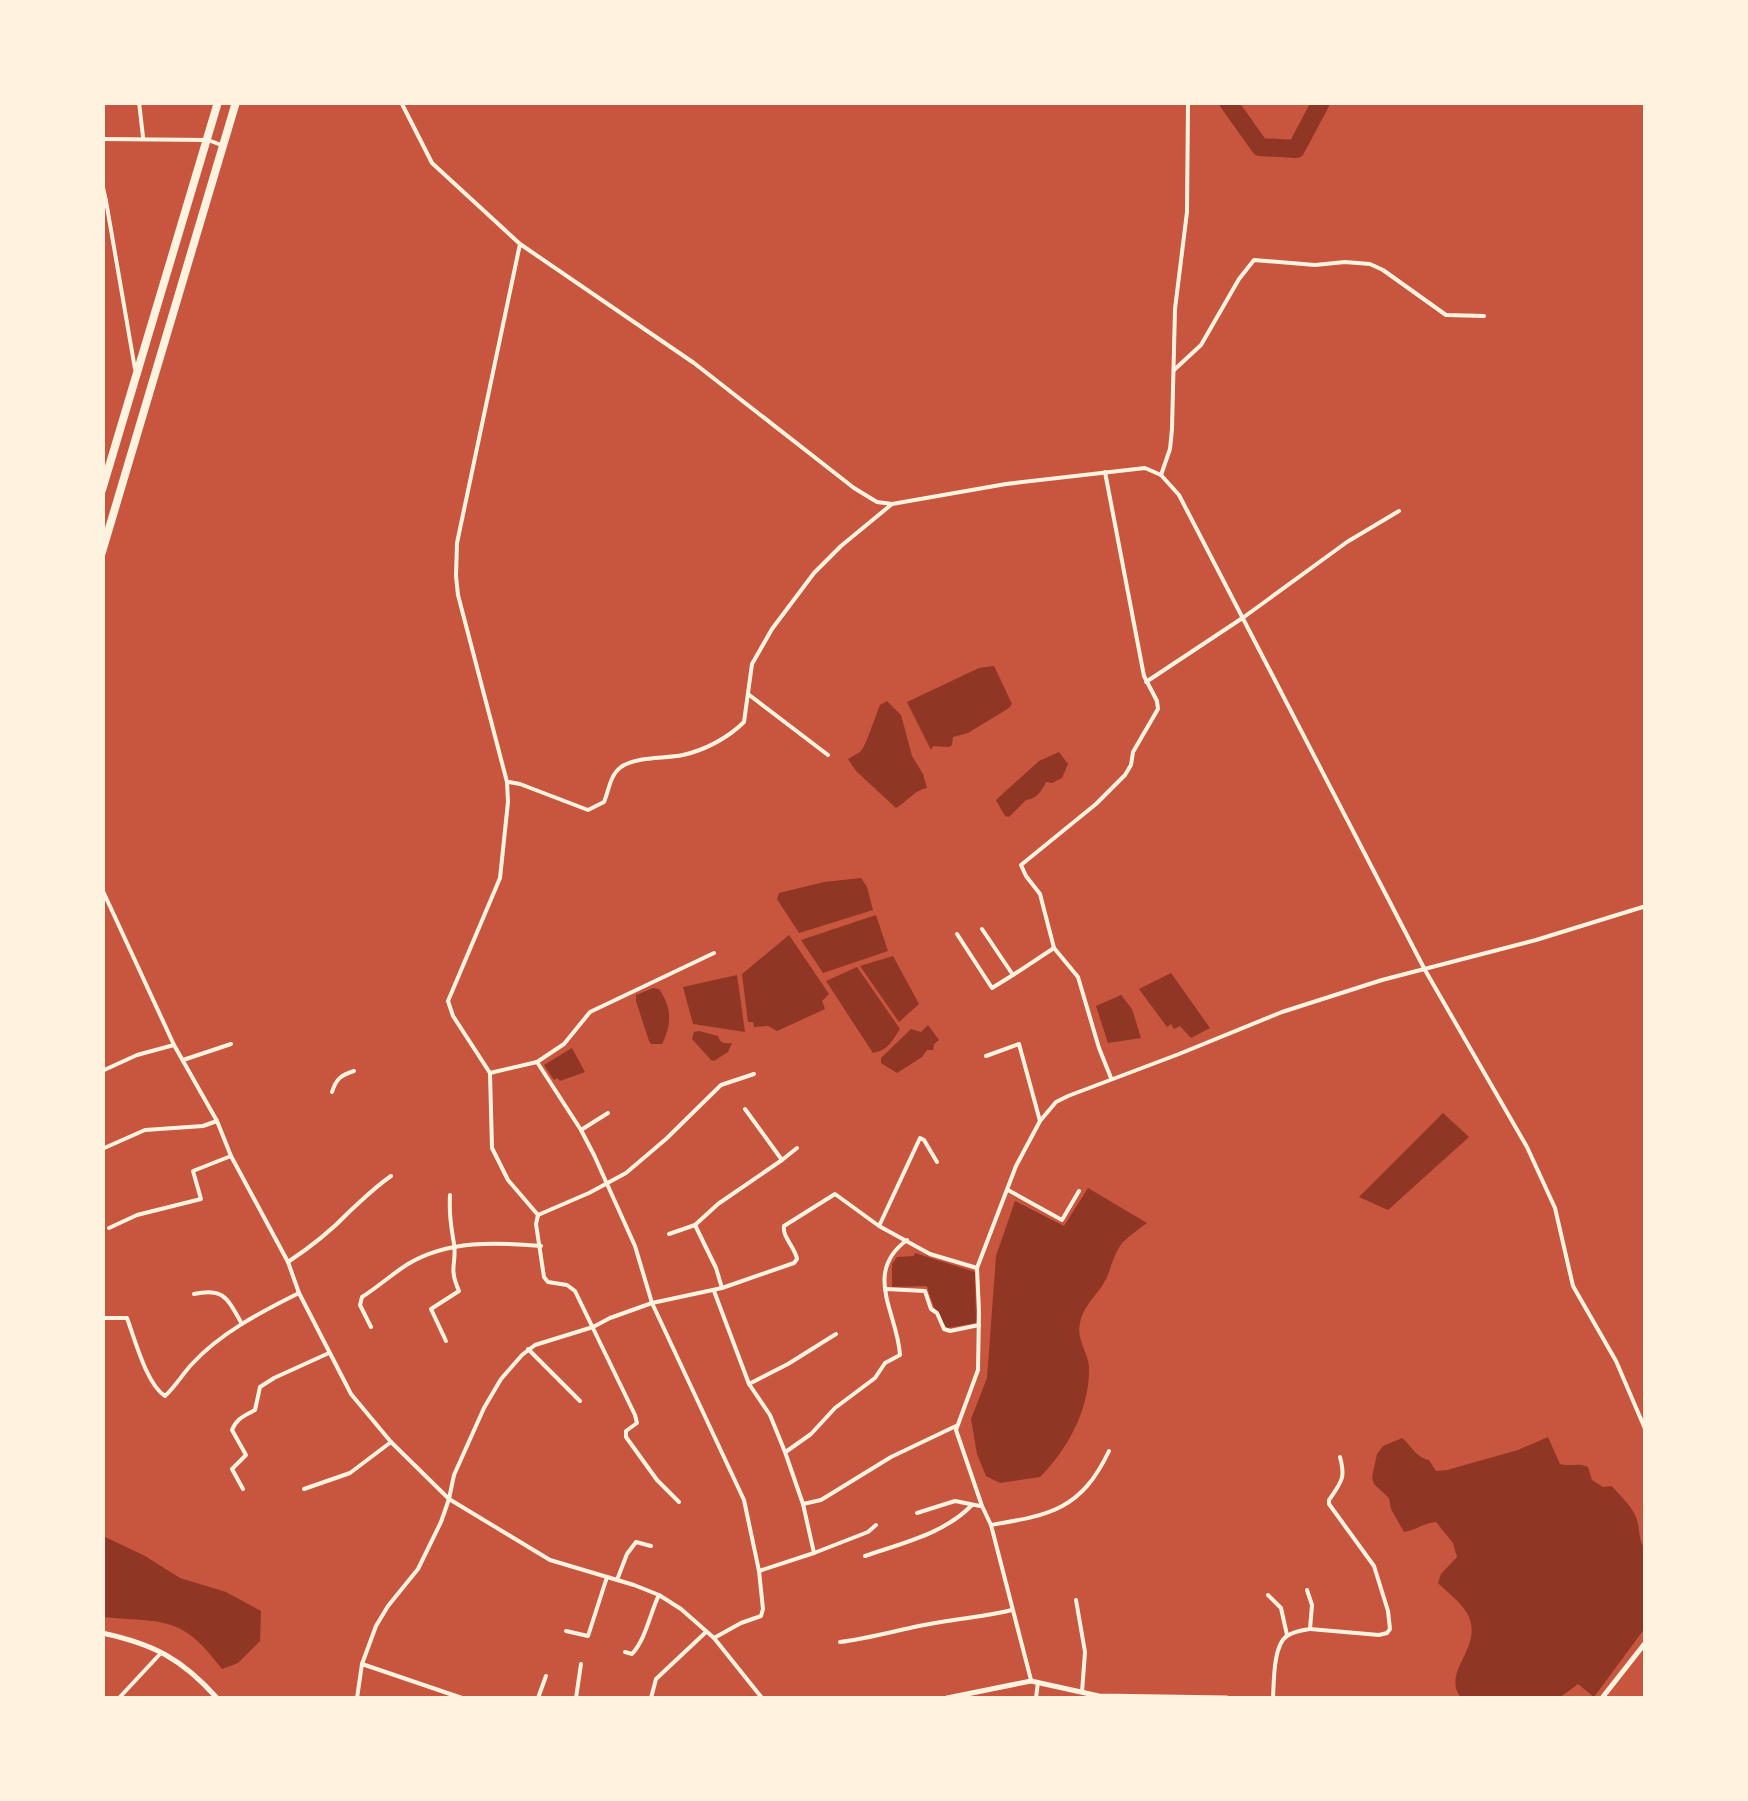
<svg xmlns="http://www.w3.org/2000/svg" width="1748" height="1801" viewBox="0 0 1748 1801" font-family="Lato,sans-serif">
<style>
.water{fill:#8f3625}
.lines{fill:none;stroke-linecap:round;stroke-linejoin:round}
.river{stroke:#8f3625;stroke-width:18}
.minor{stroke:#fff3e0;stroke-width:4}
.tertiary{stroke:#fff3e0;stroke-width:5}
.trunk{stroke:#fff3e0;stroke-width:8}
</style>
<rect width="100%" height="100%" fill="#c8553d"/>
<g class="water">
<path d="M994,666L1012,704L1009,708L968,733L953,737L952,745L949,747L933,746L931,750L907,702L979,668Z"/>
<path d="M887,701L901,715L912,756L923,774L927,788C914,790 907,802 896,808L856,771L848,759C852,756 858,754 861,751C866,746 876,714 880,705Z"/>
<path d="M1059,752L1068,764L1062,778L1052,783L1046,782C1042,791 1036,799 1026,800L1009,817L1005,816L996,800L1039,761Z"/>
<path d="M861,878L867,887L873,910L799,933L777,899L779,893L824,882Z"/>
<path d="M876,915L888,951L823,973L801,940Z"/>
<path d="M789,935L829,994L822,1001L825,1009L777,1031L768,1026L754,1027L753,1022H748L742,974Z"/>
<path d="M893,956L919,1004L899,1022L860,966Z"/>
<path d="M857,967L900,1029C893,1040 887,1051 873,1053L826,981Z"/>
<path d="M1171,973L1210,1028L1191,1038L1180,1026L1174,1029L1171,1024L1167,1027L1139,989Z"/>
<path d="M737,975L745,1032L693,1024L683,987Z"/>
<path d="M653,988L659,989C672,1008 672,1024 662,1044H651L649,1041L636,1001V995Z"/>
<path d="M1121,995L1132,1009L1141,1038L1108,1043L1096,1006Z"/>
<path d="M928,1025L939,1040L934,1044L933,1050H927L922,1057L897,1073L881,1063V1058L911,1029L921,1032Z"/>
<path d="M699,1031L718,1036C720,1043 724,1044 732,1043L728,1052L714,1061L711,1060L692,1039L694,1032Z"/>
<path d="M572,1048L585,1072L560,1081L557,1078L554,1080L544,1065Z"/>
<path d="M1443,1113L1469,1137L1388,1210L1359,1197Z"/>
<path d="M1088,1188L1147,1223C1139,1229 1130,1235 1123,1242C1114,1253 1112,1265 1107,1277C1100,1293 1083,1305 1080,1323C1076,1339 1088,1352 1089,1367C1090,1408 1068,1449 1040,1477L1000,1483L986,1476L977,1454L971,1419L987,1378L996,1256L1015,1201L1064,1226Z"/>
<path d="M915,1253L975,1272L976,1323L947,1328C937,1315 931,1302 927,1286L892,1287V1264L897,1257L914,1256Z"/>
<path d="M1548,1437L1560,1464C1569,1467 1580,1462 1588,1467L1592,1480L1603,1487L1612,1486C1619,1495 1630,1504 1635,1515C1641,1527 1637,1538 1645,1549V1628L1594,1697L1578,1684L1559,1698H1461C1440,1671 1486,1647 1467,1613C1459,1600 1448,1593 1438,1583L1441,1574L1457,1557L1453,1543L1436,1522C1424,1523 1416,1530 1404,1532L1391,1509L1389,1498L1374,1484L1372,1477L1377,1454L1383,1446L1402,1438C1412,1446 1414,1456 1429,1460L1436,1471L1447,1470L1518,1450Z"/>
<path d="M103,1536L145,1556L180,1578L226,1592L261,1611L260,1641L238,1663L222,1669C181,1614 164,1623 103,1617L104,1598Z"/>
</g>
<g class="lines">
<path class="river" d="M1228,102L1260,147L1296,149L1321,102"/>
<g class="minor">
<path d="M139,102L143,137"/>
<path d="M401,102L432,163L520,244L457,543L456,576L458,595L507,782L508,802L500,878L448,1001L453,1016L490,1073L492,1148L508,1180L538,1215L536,1224L544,1277L548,1282L567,1285L575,1291L635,1415L637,1423L626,1431V1437L657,1480L679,1502"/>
<path d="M102,139L208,140L224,146"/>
<path d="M102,183L106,201L102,202"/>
<path d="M106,201L135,369"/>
<path d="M520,244L694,363L854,488L877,502L892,504L1006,484L1145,468L1161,475L1179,495L1425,970L1527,1147L1555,1208L1573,1286L1616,1361L1646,1431"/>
<path d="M1174,370L1201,345L1239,279L1254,260L1315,265L1345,262L1370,264L1383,270L1446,315L1484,316"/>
<path d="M1161,475L1170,449L1172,429L1175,309L1187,212L1188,102"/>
<path d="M1146,682L1244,617L1347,542L1399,511"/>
<path d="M748,694L828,755"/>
<path d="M509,782L520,784L588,810L604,802C609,790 610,775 621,767C637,756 664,759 683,755C705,750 728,738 744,722L752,664L772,629L814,573L841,546L892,504"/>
<path d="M102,889L174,1045L217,1121L231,1156L288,1262L299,1293L351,1394L391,1442L449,1499L550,1560L634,1585L659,1595L681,1609L714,1638L762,1698"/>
<path d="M982,929L1013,975L1054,948L1078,977L1099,1048L1111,1078"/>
<path d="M957,934L992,988L1013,975"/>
<path d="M1054,948L1040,894L1026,876L1021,865L1096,804L1125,775L1131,765L1133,752L1158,709L1157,701L1144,676L1105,472"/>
<path d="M986,1056L1019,1044L1040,1121"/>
<path d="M183,1060L231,1044"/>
<path d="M537,1062L564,1044L590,1012L714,953"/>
<path d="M102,1071L137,1055L174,1045"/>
<path d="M490,1073L537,1062L581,1130L594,1155L635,1246L652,1303L744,1500L759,1571L763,1609L761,1616L741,1623L714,1638"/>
<path d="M332,1092C336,1079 341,1075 354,1071"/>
<path d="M581,1130L608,1113"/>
<path d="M102,1149L145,1130L203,1126L217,1121"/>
<path d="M782,1160L797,1148"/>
<path d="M1008,1190L1062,1220L1079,1191"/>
<path d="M538,1215L589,1193L626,1173L666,1139L721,1085L754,1074"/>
<path d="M880,1224L920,1138L924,1140L937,1162"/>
<path d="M109,1228L137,1215L201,1199L193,1171L231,1156"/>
<path d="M669,1234L695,1225"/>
<path d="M288,1262C309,1248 331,1231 349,1212C363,1199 375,1187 391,1176"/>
<path d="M722,1288L716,1268L695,1225L718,1204L782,1160L745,1109"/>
<path d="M886,1289L925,1291L931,1309L937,1313L944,1329L950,1331L979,1325"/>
<path d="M714,1291L749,1384L770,1415L785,1452L803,1504L821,1500L891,1457L956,1426"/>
<path d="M194,1294C225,1287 228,1300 242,1324"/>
<path d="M102,1318H127C135,1340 147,1385 165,1396C175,1387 182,1375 191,1365C220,1333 261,1312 299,1293"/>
<path d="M371,1327L360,1305L362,1297C378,1287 392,1274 408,1264C448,1240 496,1242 541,1246"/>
<path d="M446,1341L431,1309L459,1291C448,1266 457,1265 454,1244C451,1226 449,1213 450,1195"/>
<path d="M528,1349L580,1401"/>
<path d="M749,1384L788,1364L836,1334"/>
<path d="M787,1451L811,1434L835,1408L875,1378L885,1363L900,1355C898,1314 862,1273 907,1240"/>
<path d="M243,1489L232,1469L246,1455L232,1430C237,1418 244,1416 255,1410L260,1387L274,1378L329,1353"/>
<path d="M304,1489L350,1473L391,1442"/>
<path d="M917,1513L955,1501L980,1506"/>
<path d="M991,1525C1050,1515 1081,1510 1109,1451"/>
<path d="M814,1553L868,1532L876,1525"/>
<path d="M865,1556C902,1543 944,1534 972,1505"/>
<path d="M759,1571L814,1553L803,1504"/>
<path d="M617,1580L627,1554L636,1542L651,1546"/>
<path d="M1268,1595L1281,1608L1287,1635"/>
<path d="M1076,1600L1085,1652L1082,1692"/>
<path d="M1310,1629L1379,1635L1387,1633L1390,1629L1388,1611L1374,1566L1329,1504V1500C1341,1482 1346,1479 1340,1457"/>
<path d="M566,1631L588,1636L607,1577"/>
<path d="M840,1642C874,1638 907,1627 941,1622C965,1618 988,1616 1012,1610"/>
<path d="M625,1652L632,1654C646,1639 650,1613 659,1595"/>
<path d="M362,1664L462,1698"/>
<path d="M1031,1680L991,1525L982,1506L956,1430L978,1370L979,1311L977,1268L1016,1166L1040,1121L1056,1102L1068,1096L1179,1054L1282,1012L1382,980L1536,940L1646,906"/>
<path d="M119,1698L160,1654"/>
<path d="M357,1698L362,1664L376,1626L388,1606L418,1569L441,1522L449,1499L454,1475L484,1408L501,1379L522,1355L535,1345L593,1327L610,1318L652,1303L722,1288L794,1263L797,1259C795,1247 782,1237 784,1226L835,1194L879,1226L930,1254L977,1268"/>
<path d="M538,1698L546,1676"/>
<path d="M576,1698L581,1664"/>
<path d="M651,1698L656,1679L706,1632"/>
<path d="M1036,1698L1038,1682"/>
<path d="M1273,1698C1274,1683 1273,1645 1287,1636C1293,1632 1303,1630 1310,1629L1312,1605L1307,1590"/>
</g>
<g class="tertiary">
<path d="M102,1633C154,1644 182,1659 217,1698"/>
<path d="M947,1698L1031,1681L1099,1696L1227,1698"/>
<path d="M1602,1698L1646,1642"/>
</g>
<g class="trunk">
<path d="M102,490L218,102"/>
<path d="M102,552L236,102"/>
</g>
</g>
<rect width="1748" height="1801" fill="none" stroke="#fff3e0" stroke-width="210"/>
</svg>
